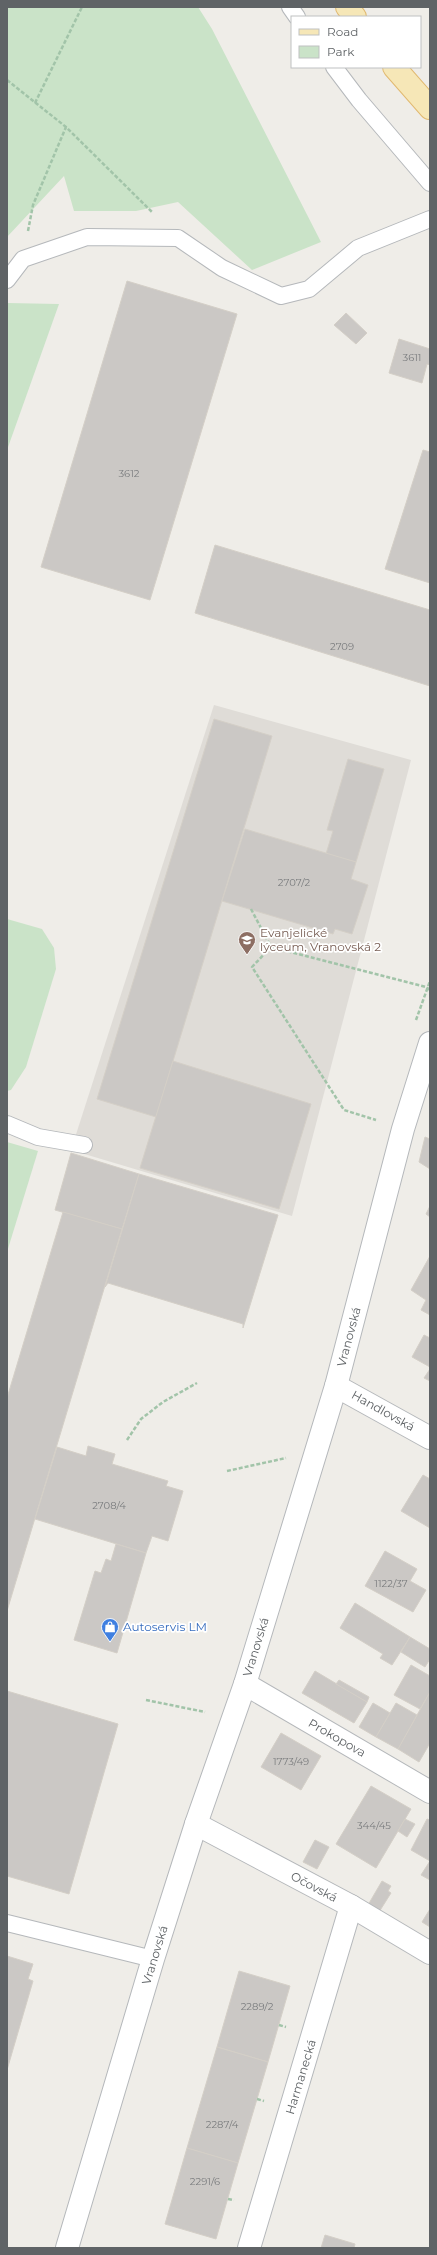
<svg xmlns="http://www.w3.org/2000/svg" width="437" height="2255" viewBox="0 0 437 2255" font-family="Montserrat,sans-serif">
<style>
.education{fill:#dfdcd7}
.green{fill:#cae3c8}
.building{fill:#cbc8c5;stroke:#d4cfc7}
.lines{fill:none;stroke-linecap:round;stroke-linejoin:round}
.service-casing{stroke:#b5b8bb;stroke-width:18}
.minor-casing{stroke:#b5b8bb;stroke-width:24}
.primary-casing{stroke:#e1b970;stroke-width:24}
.path{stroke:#a2c4a9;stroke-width:2.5;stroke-dasharray:4 2;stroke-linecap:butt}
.service{stroke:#fff;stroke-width:16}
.minor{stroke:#fff;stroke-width:22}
.primary{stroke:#f6e7b7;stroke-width:22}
.labels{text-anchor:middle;stroke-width:3.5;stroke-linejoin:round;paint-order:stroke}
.number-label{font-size:10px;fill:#7a7c7e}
.education-label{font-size:12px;fill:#785e54;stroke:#fff;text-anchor:start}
.street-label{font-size:12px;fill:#5f6366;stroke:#fff}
.shop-label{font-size:12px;fill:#366cbe;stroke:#fff;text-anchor:start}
</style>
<rect width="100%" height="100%" fill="#efede8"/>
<path class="education" d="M214,705L411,760L292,1216L71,1150Z"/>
<g class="green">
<path d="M7,7H198L212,29L321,242L252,270L178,202L136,211H74L64,176L7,237Z"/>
<path d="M7,303L59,304L7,450Z"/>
<path d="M7,919L42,929L54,948L56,969L26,1067L11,1090L7,1091Z"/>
<path d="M7,1142L38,1151L7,1252Z"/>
</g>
<g class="building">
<path d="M127,281L237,314L150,600L41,567Z"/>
<path d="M346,313L367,333L356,344L334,325Z"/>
<path d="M399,339L430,349V365L427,364L422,383L389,373Z"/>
<path d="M423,450L430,452V583L385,569Z"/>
<path d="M215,545L430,610V686L195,613Z"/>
<path d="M214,719L272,736L156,1117L97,1099Z"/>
<path d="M348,759L384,769L356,862L326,854L333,831L327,830Z"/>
<path d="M245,829L356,862L351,879L368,885L352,934L335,929L333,934L222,901Z"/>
<path d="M173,1061L311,1104L279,1209L140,1168Z"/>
<path d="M425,1137L430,1139V1169L419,1162Z"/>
<path d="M71,1153L139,1174L122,1229L55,1210Z"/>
<path d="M139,1174L278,1215L243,1328V1324L108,1283L105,1287Z"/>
<path d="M430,1206V1217L426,1214Z"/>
<path d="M63,1212L122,1229L7,1611V1398Z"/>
<path d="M430,1256V1315L421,1310L426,1300L411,1290Z"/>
<path d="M424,1335L430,1338V1367L412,1357Z"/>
<path d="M430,1369V1381L424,1378Z"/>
<path d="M88,1446L115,1454L112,1464L168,1481L166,1486L183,1491L168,1541L152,1536L146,1553L35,1519L57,1447L86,1456Z"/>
<path d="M423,1475L430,1479V1528L401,1511Z"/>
<path d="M116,1544L146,1553L117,1653L74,1640L95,1571L101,1573L106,1559L111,1561Z"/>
<path d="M385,1551L417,1569L410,1581L426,1590L413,1612L365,1586Z"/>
<path d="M355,1603L410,1637L392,1665L380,1658L383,1654L340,1628Z"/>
<path d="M410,1637L430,1649V1659L425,1667L401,1652Z"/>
<path d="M411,1665L430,1676V1692L420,1709L394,1695Z"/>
<path d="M315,1671L367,1702L354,1723L302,1693Z"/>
<path d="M339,1680L369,1697L367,1702L336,1684Z"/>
<path d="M7,1691L118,1724L69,1894L7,1876Z"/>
<path d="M430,1692V1743L419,1762L398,1749Z"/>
<path d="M373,1703L390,1713L376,1737L359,1727Z"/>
<path d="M396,1703L417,1715L398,1749L376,1737Z"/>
<path d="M281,1733L321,1756L301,1790L261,1767Z"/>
<path d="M371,1786L411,1809L376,1868L336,1844Z"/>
<path d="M405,1819L415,1824L407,1837L398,1831Z"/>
<path d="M427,1819L430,1820V1880L421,1875L430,1861L411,1850Z"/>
<path d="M315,1840L329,1847L317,1869L303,1862Z"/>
<path d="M382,1881L391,1886L388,1891L391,1893L379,1912L368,1905Z"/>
<path d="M430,1909V1927L422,1922Z"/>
<path d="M7,1956L33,1964L28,1979L33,1981L7,2070Z"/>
<path d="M239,1971L290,1986L268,2062L217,2047Z"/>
<path d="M217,2047L268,2062L238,2163L187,2148Z"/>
<path d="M187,2148L238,2163L216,2239L165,2224Z"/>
<path d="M325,2235L355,2244L354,2248H321Z"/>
</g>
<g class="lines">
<defs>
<g id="service">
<path d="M290,7L297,17"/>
<path d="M334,67L359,100L430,183"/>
<path d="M7,280L23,259L87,237L178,238L222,268L281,296L309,289L358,248L430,219"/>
<path d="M7,1124L38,1137L84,1145"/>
<path d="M7,1923L153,1959"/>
</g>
<g id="minor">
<path d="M336,1386L430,1438"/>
<path d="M245,1684L430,1792"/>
<path d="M196,1824L351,1906L430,1953"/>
<path d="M67,2248L153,1959L196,1824L245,1684L336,1386L403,1129L430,1043"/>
<path d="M249,2248L351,1906"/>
</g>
<g id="primary">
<path d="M347,7L355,17"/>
<path d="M394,67L430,108"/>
</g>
</defs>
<use href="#service" class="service-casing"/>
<use href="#minor" class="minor-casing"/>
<use href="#primary" class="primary-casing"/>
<g class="path">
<path d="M7,80L66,127L152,212"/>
<path d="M35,103L82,7"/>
<path d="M28,231L33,205L66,127"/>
<path d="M251,909L271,947L426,987L430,990"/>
<path d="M271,947L252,967L344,1110L376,1120"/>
<path d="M416,1020L430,981"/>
<path d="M127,1440L141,1419L163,1402L197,1383"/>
<path d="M227,1471L286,1458"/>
<path d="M146,1700L205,1712"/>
<path d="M279,2025L286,2027"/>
<path d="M257,2099L264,2101"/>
<path d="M228,2199L234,2200"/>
</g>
<use href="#service" class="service"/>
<use href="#minor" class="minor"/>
<use href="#primary" class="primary"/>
</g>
<defs>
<symbol id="school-pin" viewBox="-11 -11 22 30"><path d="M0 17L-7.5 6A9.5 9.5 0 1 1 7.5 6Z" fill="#8d6e63" stroke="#fff"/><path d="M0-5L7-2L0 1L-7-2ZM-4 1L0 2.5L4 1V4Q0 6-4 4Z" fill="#fff"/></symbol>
<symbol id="shop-pin" viewBox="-11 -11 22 30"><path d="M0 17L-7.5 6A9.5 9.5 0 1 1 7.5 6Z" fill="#3f7fe0" stroke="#fff"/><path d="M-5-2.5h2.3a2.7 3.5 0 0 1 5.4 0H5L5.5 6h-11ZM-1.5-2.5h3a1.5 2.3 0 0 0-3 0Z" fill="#fff"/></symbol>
</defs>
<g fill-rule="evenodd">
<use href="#school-pin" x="237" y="930" width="20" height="27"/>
<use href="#shop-pin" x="100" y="1617" width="20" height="27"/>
</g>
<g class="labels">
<g class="number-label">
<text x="412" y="361">3611</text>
<text x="129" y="477">3612</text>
<text x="342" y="650">2709</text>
<text x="294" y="886">2707/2</text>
<text x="109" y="1509">2708/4</text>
<text x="391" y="1587">1122/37</text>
<text x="291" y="1765">1773/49</text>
<text x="374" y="1829">344/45</text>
<text x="257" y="2010">2289/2</text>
<text x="222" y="2128">2287/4</text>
<text x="205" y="2185">2291/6</text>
</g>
<g class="education-label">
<text x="260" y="937">Evanjelické<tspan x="260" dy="14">lýceum, Vranovská 2</tspan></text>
</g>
<g class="street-label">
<text transform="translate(349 1337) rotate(-75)" y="4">Vranovská</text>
<text transform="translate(383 1411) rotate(29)" y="4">Handlovská</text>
<text transform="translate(256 1647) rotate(-73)" y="4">Vranovská</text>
<text transform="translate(337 1738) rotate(30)" y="4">Prokopova</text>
<text transform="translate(314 1887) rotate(28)" y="4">Očovská</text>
<text transform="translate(155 1955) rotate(-73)" y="4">Vranovská</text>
<text transform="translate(301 2077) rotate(-73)" y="4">Harmanecká</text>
</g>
<g class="shop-label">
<text x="123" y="1631">Autoservis LM</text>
</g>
</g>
<rect width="437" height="2255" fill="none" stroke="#5f6366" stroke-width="16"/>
<rect x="291" y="16" width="130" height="52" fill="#ffffff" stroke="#bfc1c2"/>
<rect x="299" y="29" width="20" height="6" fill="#f6e7b7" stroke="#bfc1c2"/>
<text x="327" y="36" font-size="12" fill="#5f6366">Road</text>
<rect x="299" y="46" width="20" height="12" fill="#cae3c8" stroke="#bfc1c2"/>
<text x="327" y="56" font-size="12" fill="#5f6366">Park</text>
</svg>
